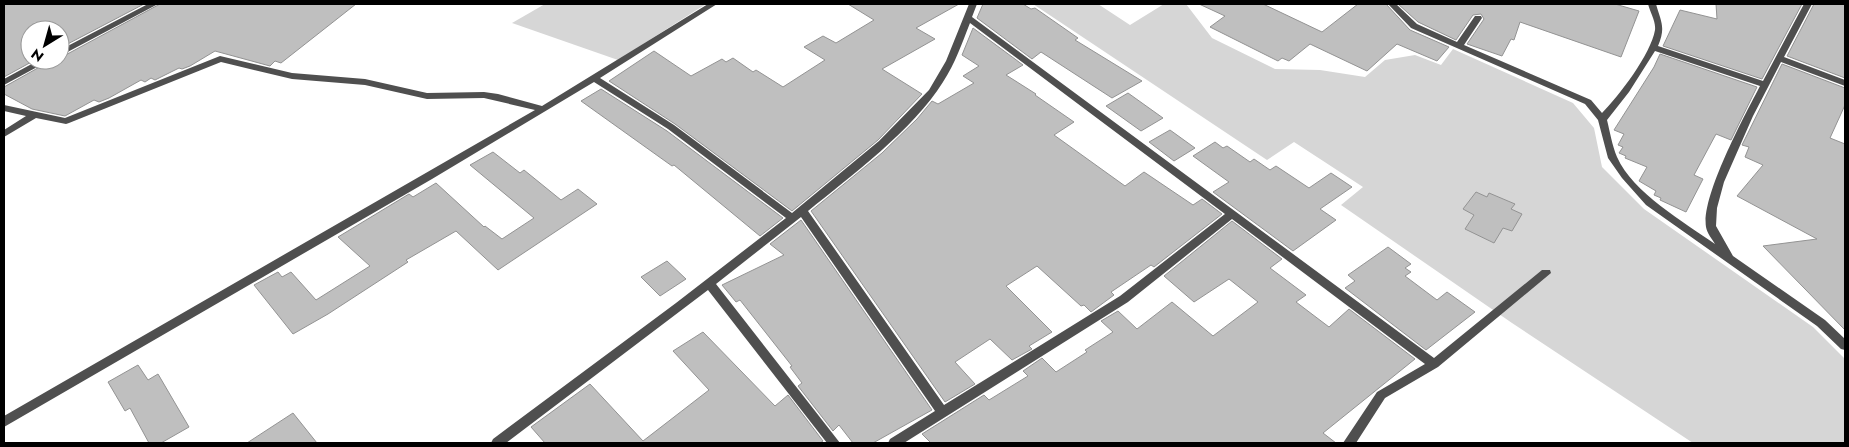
<svg xmlns="http://www.w3.org/2000/svg" width="1849" height="447" viewBox="0 0 1849 447" font-family="Jost,sans-serif">
<style>
.green{fill:#d6d6d6}
.building{fill:#bfbfbf;stroke:#939393}
.lines{fill:none;stroke-linecap:round;stroke-linejoin:round}
.street{fill:#4f4f4f;fill-rule:evenodd}
</style>
<rect width="100%" height="100%" fill="#fff"/>
<g class="green">
<path d="M545,4H706L618,60L512,23Z"/>
<path d="M1033,4H1098L1130,25L1164,4H1186L1212,38L1275,69L1320,70L1365,77L1385,60L1415,55L1441,65L1453,49L1573,103L1594,128L1602,167L1644,209L1813,327L1845,359V443H1693L1512,323L1341,205L1363,187L1294,142L1267,160Z"/>
</g>
<g class="building">
<path d="M4,4H144L60,48V30H30V60H35L4,77Z"/>
<path d="M160,4H356L281,63L275,61L270,66L215,51L190,66L182,69L179,68L155,80L151,78L145,82L141,80L109,98L99,102L94,100L65,116L32,109L4,94V87L52,60H60V58Z"/>
<path d="M848,4H959L916,28L935,39L882,69L922,94L878,140L792,211L675,124L609,81L654,51L691,76L722,59L726,62L733,58L753,72L756,70L783,87L825,60L804,47L823,36L836,43L874,20Z"/>
<path d="M983,4H1023L1031,9L1035,8L1078,38L1075,40L1142,81L1112,98L1041,52L1032,59L977,18Z"/>
<path d="M1199,4H1263L1322,32L1358,4H1386L1410,30L1449,47L1437,61L1397,44L1367,71L1310,44L1289,61L1282,58L1278,61L1210,27L1225,16Z"/>
<path d="M1398,4H1615L1639,11L1621,57L1520,22L1514,40L1511,39L1502,56L1467,44L1484,19L1481,14L1473,15L1456,40L1418,22Z"/>
<path d="M1716,4H1802L1762,79L1663,46L1680,10L1717,19Z"/>
<path d="M1814,4H1845V78L1787,56Z"/>
<path d="M973,28L1023,65L1006,75L1036,94L1035,95L1074,122L1054,135L1125,186L1144,172L1193,205L1202,199L1222,214L1154,267L1151,265L1111,292L1114,295L1091,312L1084,305L1081,306L1037,266L1006,286L1052,332L1029,346L1032,349L1012,360L990,339L955,362L975,384L945,402L811,211L882,153L917,119L932,101L938,104L974,83L963,76L979,66L962,55Z"/>
<path d="M1660,54L1757,87L1731,140L1716,134L1694,175L1703,179L1686,212L1660,200L1661,198L1654,195L1656,191L1639,181L1647,167L1625,158L1626,156L1619,153L1623,147L1618,145L1624,134L1614,130L1654,67Z"/>
<path d="M1782,64L1845,88V105L1830,138L1845,144V330L1763,246L1817,239L1737,196L1763,165L1745,157L1749,147L1742,145Z"/>
<path d="M601,89L667,131L783,218L760,236L674,165L672,166L581,101Z"/>
<path d="M1128,93L1163,118L1141,131L1106,106Z"/>
<path d="M1170,130L1195,148L1174,161L1149,142Z"/>
<path d="M1215,142L1223,148L1227,146L1250,162L1254,159L1270,170L1276,166L1309,188L1331,173L1352,187L1320,209L1336,220L1293,251L1213,192L1229,182L1193,156Z"/>
<path d="M493,152L520,173L524,170L561,200L578,189L597,204L498,270L456,231L406,260L408,262L328,314L293,334L254,285L278,272L282,277L291,272L316,300L370,266L338,237L409,194L413,197L436,183L484,227L485,226L502,239L534,218L470,165Z"/>
<path d="M1476,192L1487,197L1489,193L1515,204L1511,209L1522,214L1512,231L1503,228L1494,243L1465,229L1474,215L1463,209Z"/>
<path d="M801,220L932,410L873,443H853L839,425L833,431L798,386L802,383L790,367L792,366L740,300L736,302L722,285L784,255L770,244Z"/>
<path d="M1232,221L1282,259L1270,268L1306,295L1296,302L1329,327L1349,309L1415,359L1323,433L1336,443H931L922,434L984,395L989,400L1028,376L1023,371L1042,358L1056,372L1087,352L1085,350L1113,332L1101,321L1118,311L1137,329L1172,302L1213,336L1258,302L1229,279L1194,302L1164,276Z"/>
<path d="M1388,247L1411,264L1405,268L1411,272L1405,276L1437,300L1447,292L1475,312L1426,350L1345,288L1355,281L1348,275Z"/>
<path d="M667,261L686,279L660,296L641,277Z"/>
<path d="M703,332L775,406L788,395L823,441L820,443H545L531,427L590,384L643,441L709,390L673,351Z"/>
<path d="M138,365L148,380L158,374L189,427L161,443H149L130,408L125,411L108,382Z"/>
<path d="M293,413L317,443H247Z"/>
</g>
<g class="lines">
<g class="street">
<path d="M148,4H158L60,56V50Z"/>
<path d="M708,4H717L600,78L674,125L792,213L879,141L929,90L946,61L969,4H977L972,17L1434,358L1542,270H1550L1551,273L1438,367L1385,398L1356,443H1343L1377,392L1425,364L1232,219L1128,302L904,443H888L890,439L935,411L801,217L716,284L840,443H827L708,290L506,443H491L493,439L676,303L786,218L668,129L594,82L432,179L4,427V416L535,110L484,98L427,99L365,85L292,79L221,62L69,123L66,124L36,118L4,137V130L26,116L4,111V105L65,118L220,56L292,73L365,79L427,93L484,92L498,94L542,106ZM970,23L1225,214L1120,296L944,405L808,211C851,176 913,130 943,82C955,64 962,43 970,23Z"/>
<path d="M1388,4H1396L1417,24L1457,42L1475,16H1481L1482,18L1464,45L1591,100L1602,113C1619,96 1651,54 1655,30C1656,21 1650,12 1648,4H1656C1661,22 1666,27 1658,46L1763,81L1804,4H1812L1784,57L1845,80V86L1781,62L1753,116L1724,182L1717,208L1716,226L1733,256L1825,320L1845,339V350L1841,349L1817,326L1646,205L1622,178L1608,158L1598,120L1585,104L1411,28ZM1655,51L1760,86C1745,115 1701,196 1706,227C1707,233 1712,239 1715,244C1684,222 1633,193 1617,157C1612,145 1610,132 1607,120L1629,92Z"/>
<path d="M39,60H50L4,85V79Z"/>
</g>
</g>
<rect width="1849" height="447" fill="none" stroke="#000000" stroke-width="10"/>
<g transform="translate(45 45) rotate(217)"><circle r="24" fill="#ffffff" stroke="#999999"/>
<path d="M0-4L9 19L0 12L-9 19Z" fill="#000000"/>
<text y="-8" font-size="14" font-weight="bold" text-anchor="middle" fill="#000000">N</text>
</g>
</svg>
